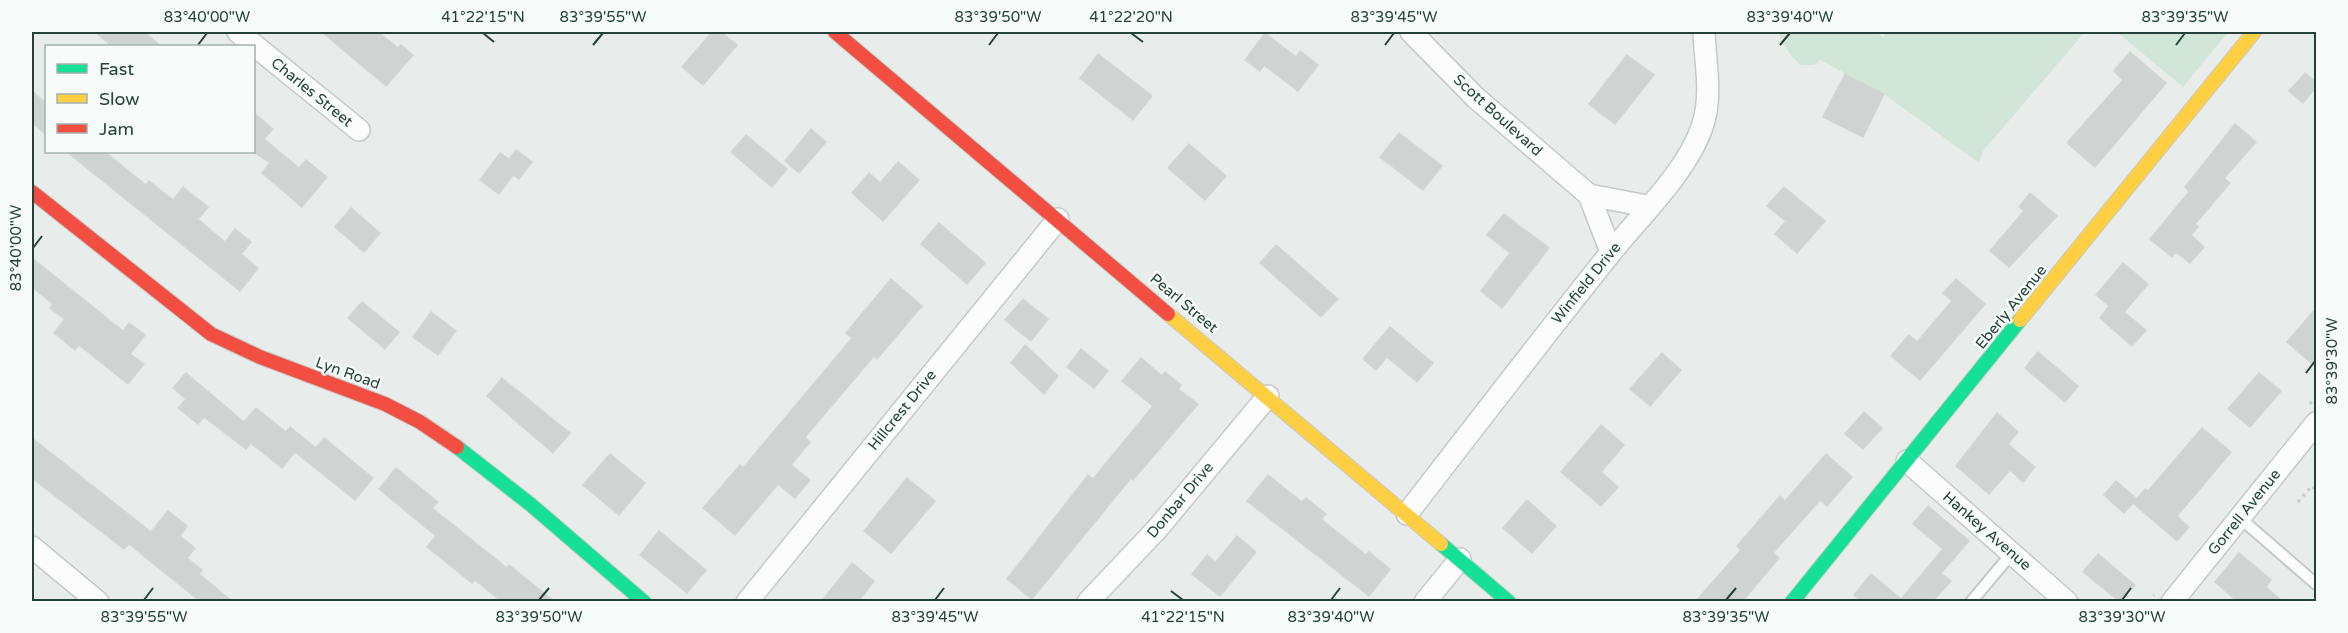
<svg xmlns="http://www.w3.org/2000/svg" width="2348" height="633" viewBox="0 0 2348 633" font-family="'Varela Round',sans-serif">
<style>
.green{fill:#d1e6d8}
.building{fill:#cfd4d2;stroke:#d1d6d4;stroke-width:1.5}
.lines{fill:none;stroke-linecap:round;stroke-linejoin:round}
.lane-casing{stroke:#c5cac8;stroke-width:14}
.street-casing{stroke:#c5cac8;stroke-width:24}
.fast-casing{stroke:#c3cbc8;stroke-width:16}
.slow-casing{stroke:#c3cbc8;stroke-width:16}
.jam-casing{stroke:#c3cbc8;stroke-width:16}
.path{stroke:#c3ccca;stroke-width:3;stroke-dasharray:3 4.5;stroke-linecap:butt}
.lane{stroke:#fcfcfc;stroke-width:10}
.street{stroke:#fcfcfc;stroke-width:21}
.fast{stroke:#16e098;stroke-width:14}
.slow{stroke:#ffcf43;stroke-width:14}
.jam{stroke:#f24e42;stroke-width:14}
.ticks{fill:none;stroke:#24423a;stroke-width:2}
.labels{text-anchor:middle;stroke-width:5;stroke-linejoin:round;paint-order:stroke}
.street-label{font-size:15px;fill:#24423a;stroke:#f7fbf9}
.neatline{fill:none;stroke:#24423a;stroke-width:2}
.ticks-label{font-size:15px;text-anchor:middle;fill:#24423a}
</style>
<rect width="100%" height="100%" fill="#e8edeb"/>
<g class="green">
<path d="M1778,32H1876L1883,37L1886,32H2085L1983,151L1979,163L1884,94L1820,60L1814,65H1800L1789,53Z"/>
<path d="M2117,32H2228L2183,87Z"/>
</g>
<g class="building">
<path d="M95,32H144L161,46H112Z"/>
<path d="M322,32H378L398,48L401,45L413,55L386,86Z"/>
<path d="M712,32H721L737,45L703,85L682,67Z"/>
<path d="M1265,33L1296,57L1300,51L1318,65L1298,91L1264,65L1260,71L1245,60Z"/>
<path d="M2130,52L2166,83L2095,167L2067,143L2123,80L2114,71Z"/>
<path d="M1098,54L1152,96L1133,120L1080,78Z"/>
<path d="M1627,55L1654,75L1615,124L1589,104Z"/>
<path d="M2305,73L2316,82V87L2303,103L2289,91Z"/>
<path d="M1845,74L1884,94L1863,137L1823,117Z"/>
<path d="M32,91L46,103V135L32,122Z"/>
<path d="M254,113L273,129L264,139L299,168L306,160L327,177L302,207L262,173L270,163L254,152Z"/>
<path d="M2235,124L2256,142L2224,178L2230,183L2195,224L2198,227L2191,235L2204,247L2190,263L2176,252L2172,257L2150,239L2189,192L2185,187Z"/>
<path d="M811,129L826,142L799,173L785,161Z"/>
<path d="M1399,133L1442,166L1423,190L1380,157Z"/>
<path d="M746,135L787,169L772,187L731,152Z"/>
<path d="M1189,144L1226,176L1205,200L1168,168Z"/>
<path d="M516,150L532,162L519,179L513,175L499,194L480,180L500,153L509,159Z"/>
<path d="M67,152H105L146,185L149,181L173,200L183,187L208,207L198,219L225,242L235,229L251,242L241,254L258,268L240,291Z"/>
<path d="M898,162L919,180L883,221L852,193L869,173L880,183Z"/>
<path d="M1784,187L1825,221L1797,253L1775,234L1786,221L1767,206Z"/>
<path d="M2030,193L2057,216L2009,267L1990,251L2024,211L2019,207Z"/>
<path d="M351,208L380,233L364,252L335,227Z"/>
<path d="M1504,214L1549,248L1502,308L1481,291L1510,253L1487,235Z"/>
<path d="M939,223L985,263L967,284L921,244Z"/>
<path d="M1276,245L1338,299L1321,317L1260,263Z"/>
<path d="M32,258L123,331L129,323L145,335L130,354L144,364L128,384L79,345L75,350L54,333L65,319L50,308L53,304L32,287Z"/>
<path d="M2123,263L2148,284L2124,312L2146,330L2132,346L2100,318L2109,306L2096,295Z"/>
<path d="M891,279L922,306L877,359L874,356L805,437L810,442L791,465L810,480L795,498L778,484L735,535L703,508L740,465L743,468L852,338L846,333Z"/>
<path d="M1956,279L1985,304L1920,380L1891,356L1909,335L1917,342L1952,301L1943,293Z"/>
<path d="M1023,299L1048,319L1031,341L1005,320Z"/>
<path d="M362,302L399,332L385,349L348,318Z"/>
<path d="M2316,308V367L2287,342Z"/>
<path d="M431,312L456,331L438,355L413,337Z"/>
<path d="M1390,327L1433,363L1417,382L1387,357L1376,370L1363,359Z"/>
<path d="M1025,345L1058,376L1044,394L1011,363Z"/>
<path d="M1081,349L1108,371L1094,388L1067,367Z"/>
<path d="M2038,352L2078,386L2065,402L2025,368Z"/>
<path d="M1662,353L1681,370L1650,406L1630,389Z"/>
<path d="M1141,358L1162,376L1165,372L1181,385L1178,389L1198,404L1133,480L1131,478L1032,599L1007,579L1088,475L1093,479L1153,406L1122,381Z"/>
<path d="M186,373L244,422L256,408L286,432L290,427L316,448L324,438L373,478L355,500L295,452L282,468L251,443L246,449L204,417L198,424L178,408L186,399L173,388Z"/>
<path d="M2259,373L2281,391L2250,427L2228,409Z"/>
<path d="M502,378L570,433L553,453L487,396Z"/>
<path d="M1864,412L1882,428L1863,449L1845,434Z"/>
<path d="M1997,413L2018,432L2008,444L2035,467L2023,482L2010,470L1989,494L1956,466Z"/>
<path d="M1601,425L1624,445L1601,472L1618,487L1601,506L1561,472Z"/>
<path d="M2202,428L2231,452L2177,516L2189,527L2177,541L2133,503L2145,489L2148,491Z"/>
<path d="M32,438L151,532L168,511L187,526L180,536L195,548L187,558L202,570L199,574L233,602H201L129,544L124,549L32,478Z"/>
<path d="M610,454L645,483L619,515L583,485Z"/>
<path d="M1826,454L1852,477L1827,506L1820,500L1773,553L1779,558L1742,602H1695L1741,550L1737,546L1780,496L1785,501Z"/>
<path d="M396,468L438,502L432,508L507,568L509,565L555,602H502L475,580L472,583L427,547L436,536L379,489Z"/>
<path d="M1268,475L1302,502L1306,498L1326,514L1321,519L1366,555L1369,552L1390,569L1369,596L1247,501Z"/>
<path d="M907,478L935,501L891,553L864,531Z"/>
<path d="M2116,481L2137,499L2124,513L2104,495Z"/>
<path d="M1527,500L1556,526L1532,553L1503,528Z"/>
<path d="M1928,506L1969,541L1941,573L1951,581L1932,602H1862L1854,595L1871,574L1901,599L1943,549L1913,524Z"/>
<path d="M659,531L706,570L687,593L640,555Z"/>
<path d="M1237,536L1256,552L1220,596L1192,574L1207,555L1216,562Z"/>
<path d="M2239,553L2271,580L2266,587L2283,602H2238L2215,582Z"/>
<path d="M2098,554L2135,585L2120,602L2083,572Z"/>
<path d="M852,563L874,581L858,602H821Z"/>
</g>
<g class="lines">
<defs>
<g id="lane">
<path d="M2240,518L2316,584"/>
<path d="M1971,602L2012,553"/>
</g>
<g id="street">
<path d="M238,32L359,130"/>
<path d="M1411,32L1476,98L1589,195"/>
<path d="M1611,252L1589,195L1647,206"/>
<path d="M1907,461L2067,602"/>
<path d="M1407,514C1474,427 1541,340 1609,255C1639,217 1687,172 1702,127C1713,96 1705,63 1704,32"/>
<path d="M32,547L98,602"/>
<path d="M747,602L1058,219"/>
<path d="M1088,602L1158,528L1268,396"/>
<path d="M1425,602L1460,559"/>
<path d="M2172,602L2316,423"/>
</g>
<g id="fast">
<path d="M457,447L530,504L644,602"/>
<path d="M1441,544L1509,602"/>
<path d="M1792,602L2020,320"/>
</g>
<g id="slow">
<path d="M1168,314L1441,544"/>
<path d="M2020,320L2254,32"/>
</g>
<g id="jam">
<path d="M835,32L1168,314"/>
<path d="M32,192L211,334L260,357L385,404L420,422L457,447"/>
</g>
</defs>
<use href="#lane" class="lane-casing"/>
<use href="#street" class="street-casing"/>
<use href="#fast" class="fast-casing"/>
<use href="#slow" class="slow-casing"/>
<use href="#jam" class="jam-casing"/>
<g class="path">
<path d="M2310,404L2316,396"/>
<path d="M2298,502L2312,486L2316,490"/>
<path d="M2149,602L2154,595"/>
</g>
<use href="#lane" class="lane"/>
<use href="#street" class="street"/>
<use href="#fast" class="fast"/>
<use href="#slow" class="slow"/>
<use href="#jam" class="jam"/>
</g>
<path class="ticks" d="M483,33L494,42M1131,33L1143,42M198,45L207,33M593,45L603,33M989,45L998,33M1385,45L1394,33M1780,45L1790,33M2176,45L2185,33M33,248L42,236M2306,373L2315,361M1171,591L1183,600M144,600L153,588M539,600L549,588M935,600L944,588M1331,600L1340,588M1726,600L1736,588M2122,600L2131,588"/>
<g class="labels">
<g class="street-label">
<text transform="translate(312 92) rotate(39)" y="5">Charles Street</text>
<text transform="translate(1498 115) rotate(42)" y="5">Scott Boulevard</text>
<text transform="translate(1586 283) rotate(-51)" y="5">Winfield Drive</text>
<text transform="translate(1184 303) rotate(40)" y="5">Pearl Street</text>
<text transform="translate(2011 307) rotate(-51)" y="5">Eberly Avenue</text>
<text transform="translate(348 373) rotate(20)" y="5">Lyn Road</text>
<text transform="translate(902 410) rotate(-51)" y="5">Hillcrest Drive</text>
<text transform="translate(1180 500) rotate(-50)" y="5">Donbar Drive</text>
<text transform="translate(2244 512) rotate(-51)" y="5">Gorrell Avenue</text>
<text transform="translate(1987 531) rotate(41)" y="5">Hankey Avenue</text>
</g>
</g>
<rect width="2348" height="633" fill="none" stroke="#f7fbf9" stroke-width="66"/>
<rect x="45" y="45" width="210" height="108" fill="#f7fbf9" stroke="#a3b1ad" stroke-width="1.5"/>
<rect x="57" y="64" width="30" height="9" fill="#16e098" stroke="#a3b1ad" stroke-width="1.5"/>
<text x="99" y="75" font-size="18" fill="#24423a">Fast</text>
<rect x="57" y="94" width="30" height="9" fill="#ffcf43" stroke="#a3b1ad" stroke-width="1.5"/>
<text x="99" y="105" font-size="18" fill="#24423a">Slow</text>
<rect x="57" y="124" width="30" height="9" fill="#f24e42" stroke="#a3b1ad" stroke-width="1.5"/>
<text x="99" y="135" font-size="18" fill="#24423a">Jam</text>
<rect x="33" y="33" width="2282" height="567" class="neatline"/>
<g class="ticks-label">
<text x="207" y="22">83°40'00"W</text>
<text x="483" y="22">41°22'15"N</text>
<text x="603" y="22">83°39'55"W</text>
<text x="998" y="22">83°39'50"W</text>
<text x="1131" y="22">41°22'20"N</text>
<text x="1394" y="22">83°39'45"W</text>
<text x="1790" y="22">83°39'40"W</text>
<text x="2185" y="22">83°39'35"W</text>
<text transform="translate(16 248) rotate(-90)" y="5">83°40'00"W</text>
<text transform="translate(2332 361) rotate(-90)" y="5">83°39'30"W</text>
<text x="144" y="622">83°39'55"W</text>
<text x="539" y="622">83°39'50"W</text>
<text x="935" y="622">83°39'45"W</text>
<text x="1183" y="622">41°22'15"N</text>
<text x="1331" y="622">83°39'40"W</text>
<text x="1726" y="622">83°39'35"W</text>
<text x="2122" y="622">83°39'30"W</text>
</g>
</svg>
